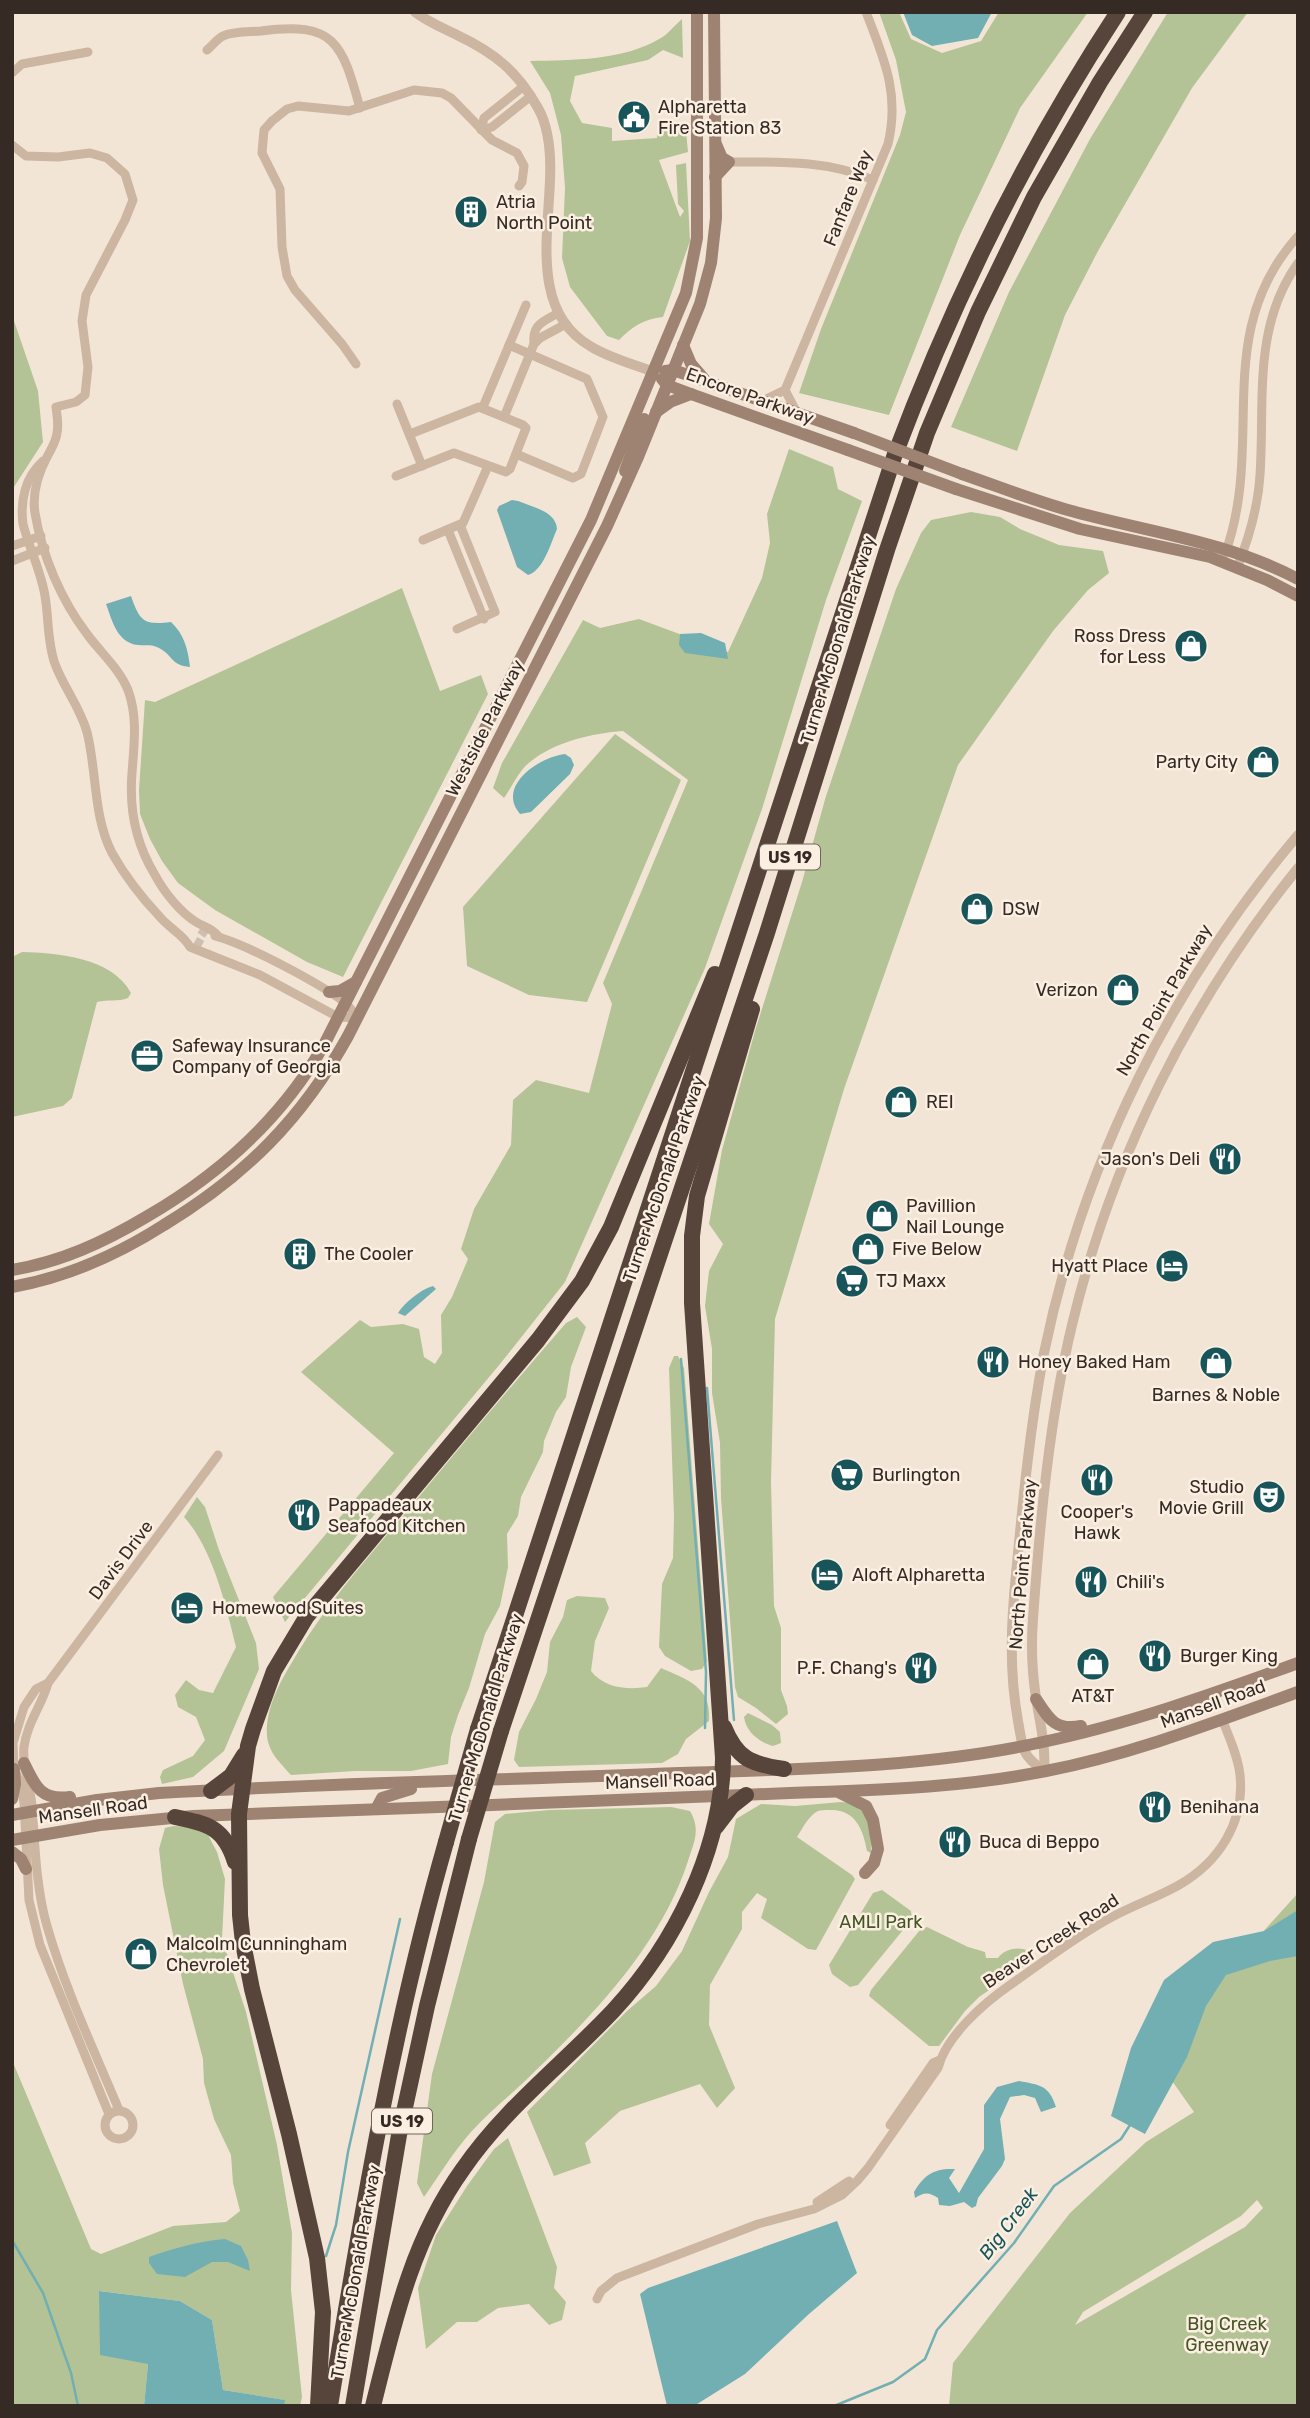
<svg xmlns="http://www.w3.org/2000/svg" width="1310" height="2418" viewBox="0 0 1310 2418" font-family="Rubik,sans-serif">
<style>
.green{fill:#b3c395;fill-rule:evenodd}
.water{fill:#72afb2}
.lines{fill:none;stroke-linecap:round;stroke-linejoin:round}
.stream{stroke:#72afb2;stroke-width:2.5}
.minor-tunnel{stroke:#cdc0b2;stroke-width:9;stroke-dasharray:9 4.5;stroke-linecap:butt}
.minor{stroke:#ccb5a1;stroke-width:9}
.tertiary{stroke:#ccb5a1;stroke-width:10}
.secondary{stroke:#9f8372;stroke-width:12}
.motorway{stroke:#57443b;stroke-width:16}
.secondary-bridge{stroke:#9f8372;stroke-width:12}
.motorway-bridge{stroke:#57443b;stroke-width:16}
.labels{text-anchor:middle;stroke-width:5;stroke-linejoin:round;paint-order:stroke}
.shield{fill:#fbefe2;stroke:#70655d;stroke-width:2}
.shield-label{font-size:16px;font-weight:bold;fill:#352a24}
.poi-label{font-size:18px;fill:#352a24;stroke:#fbefe2;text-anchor:start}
.street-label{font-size:18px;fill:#352a24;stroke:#fbefe2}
.park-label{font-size:18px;fill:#445526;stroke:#fbefe2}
.water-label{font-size:19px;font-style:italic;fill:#17555a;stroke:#fbefe2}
</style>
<rect width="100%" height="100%" fill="#f3e5d6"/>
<g class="green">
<path d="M879,12H899L911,39L942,53L981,41L999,12H1088L1020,108L960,235L889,415L799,393L821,329L900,135L906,112L896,60Z"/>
<path d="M1168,12H1248L1192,88L1098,251L1065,315L1017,451L951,427L1009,292L1090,139Z"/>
<path d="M682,19L683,58L663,50L648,60L575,76L570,101L582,123L612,128V141L657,138L659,123L685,122L688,152L659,160L680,217L684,211L678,204L676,165L686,163L690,241L663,317C644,319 633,326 619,340L607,336L570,287L562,258L565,188L561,135L550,93L530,61C572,60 623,61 661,38C668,34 675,25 682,19Z"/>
<path d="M12,315L38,391L43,442L12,490Z"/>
<path d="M789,449L833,467L838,489L862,501L826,600L762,809L705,968L565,1282L500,1364L285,1622L273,1597L394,1453L301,1372L360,1320L371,1327L403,1324L419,1329L424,1357L435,1364L442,1353L441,1315L452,1297L468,1259L461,1249L474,1209L511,1145L513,1100L536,1080L589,1093L612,1004L603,983L688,780L623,731C593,733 554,742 530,762C519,770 512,787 504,798L493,788L502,763L583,620L600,628L639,619L728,652L762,578L770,543L767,514Z"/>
<path d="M971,512L1000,517L1020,529L1059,545L1103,551L1109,573L1088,590L1053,631L958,765L844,1089L775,1319L771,1482L774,1606L781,1628V1690L787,1706L788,1714L776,1724L756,1708L738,1697L735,1687L721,1498L720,1443L712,1393V1349L705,1306L709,1271L723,1244L709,1224L722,1150L755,1031L802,882L826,796L896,589L921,533L931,520Z"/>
<path d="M402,588L440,691L481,675L488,694L343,977L307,962L215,910L178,883L162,861L150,839L140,814L139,790L145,700L155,702Z"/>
<path d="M615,734L681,780L587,1002L529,995L467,966L463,907Z"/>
<path d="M22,952C57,953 112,957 131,993L128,998C118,1002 108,999 97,1002L72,1098L63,1106L12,1117V957Z"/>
<path d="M577,1317L586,1327L571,1367L566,1397L556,1412L544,1441L543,1452L521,1497L518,1516L507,1534L508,1567L500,1606L485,1634L469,1688L458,1715L451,1737L448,1764L411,1771H355L291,1775C276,1758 265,1749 267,1725C270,1697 284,1676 298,1652C329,1601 369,1556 408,1510C460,1447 512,1385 566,1323Z"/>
<path d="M674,1356H678L684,1368L707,1661L702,1669L691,1671L665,1656L659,1647L662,1584L673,1558L674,1517L669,1368Z"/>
<path d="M197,1497L205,1507L219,1550L256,1643L259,1669L224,1751L193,1777L162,1784L160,1777L163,1770L193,1756L205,1740L196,1717L178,1707L175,1695L186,1680L199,1690L213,1693L236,1647C226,1606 213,1549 184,1517Z"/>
<path d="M577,1596L605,1598L609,1608L595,1641L591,1671C604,1688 627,1690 647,1687L661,1668C688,1680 712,1687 709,1721L686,1739L678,1754L662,1763L519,1767L514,1760L519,1732L536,1699L547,1672L550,1642L563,1617L567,1600Z"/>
<path d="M748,1713L772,1725L780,1732L781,1743L773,1746C759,1742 746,1732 744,1717Z"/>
<path d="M841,1802L852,1803L870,1816L871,1853L867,1851C863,1829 855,1809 830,1810C828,1810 820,1810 818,1811C809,1815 802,1829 797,1837L852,1875L855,1879L816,1950L808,1949L761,1918L767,1899L757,1893L742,1912V1929L710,1985L709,2025L735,2088L717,2108L700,2084L620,2111L585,2143L591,2163L554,2176L527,2112L627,2011L656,1986L682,1951L709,1892L728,1857L736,1819L761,1804L795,1806Z"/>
<path d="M671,1807L690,1811C701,1830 694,1842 688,1861C660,1948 589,2019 525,2081C507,2098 487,2114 471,2132C453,2152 439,2176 424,2197L417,2183L432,2074L484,1882L495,1822L505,1814L549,1810Z"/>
<path d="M173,1826L198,1827L207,1833L217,1852L225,1879L222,1939L246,2012L277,2145L292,2233L291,2290L302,2397L300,2406H284V2400L223,2390L212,2320L180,2301L100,2291L148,2364L144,2406H12V2060L91,2249L101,2254L173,2226L226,2222L240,2211L233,2183L231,2155L214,2119L204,2083L203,2059L183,1984L163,1885L159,1849L165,1828Z"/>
<path d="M882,1890L911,1911L912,1919L858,1985L850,1987L832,1974L829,1965L873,1893Z"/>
<path d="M1298,1893V2406H949L953,2363L1070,2213L1146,2142L1194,2112L1153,2054ZM1257,2200L1263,2208L1245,2227L1075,2325L1083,2312L1241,2216Z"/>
<path d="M927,1927L968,1947L985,1952L986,1958H998C1004,1949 1019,1946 1028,1951L1031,1959L1030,1962L979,1997L965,2011L939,2046H929L869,1996L871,1990L920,1930Z"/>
<path d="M508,2138L557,2267L554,2288L566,2302L562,2320L549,2325L529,2304L498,2308L477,2322H457L426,2349L418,2288L436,2235L467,2186L494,2149Z"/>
</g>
<g class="water">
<path d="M903,12H992L978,38L932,46L912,35Z"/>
<path d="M512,500L518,501C532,507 556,511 557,529C551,543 543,571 528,575L517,567L497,510L499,506Z"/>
<path d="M131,596C140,622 144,625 171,622C184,634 188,649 190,667C170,665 174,656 159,648C152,644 145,646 138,645C117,643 112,620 106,604Z"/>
<path d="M701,633L725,643L728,659L685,653L679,645L680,634Z"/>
<path d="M565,754L571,758L574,765L570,774L531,812L520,814C496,786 539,757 565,754Z"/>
<path d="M433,1286L436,1289L405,1316L398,1313C405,1302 420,1290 433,1286Z"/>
<path d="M1298,1910V1956L1270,1961L1226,1975L1206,2006L1187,2057L1145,2134L1111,2116L1131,2048L1164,1980L1213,1942L1264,1931Z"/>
<path d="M1019,2081C1040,2085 1049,2085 1056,2107L1041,2112L1035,2098L1024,2095L1010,2097L1000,2119L1005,2159L1002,2166L978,2198L976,2206L972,2208L964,2202L950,2206L939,2205L938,2198C929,2192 924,2192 915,2198L914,2192C924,2175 934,2168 955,2169L949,2178L959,2193L984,2149V2105L997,2087Z"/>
<path d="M837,2221L857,2273L809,2314L745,2374L694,2406H667L640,2294L648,2288Z"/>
<path d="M225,2239L241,2246L248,2260L250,2271L228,2262H212L185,2277L157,2274L149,2263V2257C174,2248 199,2241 225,2239Z"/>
<path d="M99,2291L180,2301L212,2320L223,2390L285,2400L284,2406H144L148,2364L100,2355Z"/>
</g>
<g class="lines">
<g class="stream">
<path d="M681,1359L706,1672L705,1728"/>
<path d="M707,1388L734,1720"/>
<path d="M12,2240L43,2293L71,2373L78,2406"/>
<path d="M326,2256L336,2225L348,2152L400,1919"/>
<path d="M834,2406L893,2382L925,2359L937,2330L1014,2243L1054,2186L1121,2139L1130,2125"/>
</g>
<g class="minor-tunnel">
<path d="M200,929L210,936"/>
<path d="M195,941L202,945"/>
</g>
<g class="minor">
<path d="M207,50C212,46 218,38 223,36C233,31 250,32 261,31C335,21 342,43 360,108"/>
<path d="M12,73L22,64L88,52"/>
<path d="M524,86L484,118L481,130L492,127L531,96"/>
<path d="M12,145L26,156L58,157L90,153L107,158L125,174L133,200L125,220L86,295L82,321L88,367L85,395L76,402L56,407C57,416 59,424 57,433C56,442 51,449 47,457C38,474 32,494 35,513C42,555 61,600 87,634C100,652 119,668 128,690C138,717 134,745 132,773C129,809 136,844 155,875C164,892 180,912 196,922C204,927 212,928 218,936"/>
<path d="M729,162C778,162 829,160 873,180"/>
<path d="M534,344C532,324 543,322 558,313"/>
<path d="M509,345L587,379L603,417L581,474L573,478L516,454"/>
<path d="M356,364L342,344L295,290L287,276L282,247L280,189L262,153L264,130L272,121L287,109L298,106L349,111L414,90L442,93L451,98L492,140L517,153L524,166L522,182L519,186"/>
<path d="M785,390L797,413"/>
<path d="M762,401L785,390L888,144C900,93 884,59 866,12"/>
<path d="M397,404L422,466"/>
<path d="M483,407L526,305"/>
<path d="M504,417L534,344L540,338L566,324"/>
<path d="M43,461C25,477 20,501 23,524C29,548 41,571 45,596C49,619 47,642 55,664C64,688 80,707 87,732C97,772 93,816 112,853C125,876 142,898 160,917C169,928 184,935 190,947L260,975L338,1017L357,1018"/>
<path d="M396,476L454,453L506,472L510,469L526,428L523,425L479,407L410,434"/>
<path d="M448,530L484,619"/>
<path d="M423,540L463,523L488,466"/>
<path d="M12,546L41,536"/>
<path d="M1225,554C1266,441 1210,334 1298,236"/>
<path d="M12,561L45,548"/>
<path d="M1237,568C1249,538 1258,508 1260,475C1265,402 1252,327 1298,263"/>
<path d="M457,629L495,612L460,525"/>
<path d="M215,936C246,944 317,982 343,1001C349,1005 353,1012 357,1018"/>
<path d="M48,1683L36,1689L24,1707L13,1743L14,1769L21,1786L24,1803L29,1900L40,1945L109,2114"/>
<path d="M119,2110C94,2050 65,1989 47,1926C36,1888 35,1845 32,1805C30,1786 22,1767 24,1747C27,1723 42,1705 48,1683L218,1455"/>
<circle cx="119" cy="2125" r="14"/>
<path d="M890,2125L933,2063L940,2060"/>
<path d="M817,2202L849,2181"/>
<path d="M597,2299L601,2291L617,2278L758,2224L814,2209L842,2195L857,2181L868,2168L938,2068C946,2036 984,2003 1010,1985C1043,1962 1076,1936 1112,1917C1134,1905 1158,1897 1179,1885C1219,1862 1245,1822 1240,1775C1238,1756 1229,1737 1222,1719"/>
</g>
<g class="tertiary">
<path d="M415,12C428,22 443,28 457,35C495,53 517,71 538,108C550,129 551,157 550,180C548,237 532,312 590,346C609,358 633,364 654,372"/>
<path d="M1044,1771C1037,1766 1029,1760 1025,1752C1021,1743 1020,1731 1018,1721C1009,1671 1011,1624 1016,1574C1023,1500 1030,1426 1044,1353C1083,1162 1172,984 1298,835"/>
<path d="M1044,1771C1046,1746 1040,1723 1036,1698C1032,1672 1031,1645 1033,1619C1040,1521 1049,1421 1072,1325C1112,1158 1190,1002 1298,868"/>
</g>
<g class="secondary">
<path d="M715,177L729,162L722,158L716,144"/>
<path d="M683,345L691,364L704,379"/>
<path d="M665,371L673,370L685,374L854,433"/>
<path d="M662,379L667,385L691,394L848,450"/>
<path d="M656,412L670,402L691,394"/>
<path d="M625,471L644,419"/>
<path d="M962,474C997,486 1032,500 1068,510C1146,532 1226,541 1298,579"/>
<path d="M956,489L1080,529L1210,557L1267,580L1298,596"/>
<path d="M329,992L340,991L356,982"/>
<path d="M12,1270C61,1262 104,1242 146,1217C220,1174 282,1119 325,1043L591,520L686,293L697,238V12"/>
<path d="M12,1287C68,1277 117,1255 164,1225C245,1176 302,1119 348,1036L607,526L638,457L700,304L711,263L716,218L714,12"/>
<path d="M1036,1699C1049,1719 1055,1731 1081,1726"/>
<path d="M24,1763C35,1786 41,1801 70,1797"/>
<path d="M840,1793L866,1806L873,1820L878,1849L874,1863L865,1873"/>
<path d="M12,1799L15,1784L14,1769"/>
<path d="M376,1809L382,1798L411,1789"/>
<path d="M12,1815L97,1800L159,1793C332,1783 506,1780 680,1773C799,1769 921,1768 1038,1743C1126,1725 1213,1694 1298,1663"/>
<path d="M12,1840L100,1825L193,1816C376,1809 560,1803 743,1795C845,1790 946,1791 1046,1771C1133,1754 1215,1722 1298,1692"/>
<path d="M12,1852L21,1859L26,1869"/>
</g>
<g class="motorway">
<path d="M724,1727C737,1759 751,1764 784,1769"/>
<path d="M478,1729L894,457C953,300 1026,152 1118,12"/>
<path d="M501,1731L767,933L887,550L927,433L978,312L1034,197L1100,82L1145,12"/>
<path d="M211,1791L231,1776L244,1755"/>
<path d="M175,1817C208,1824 224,1827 235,1862"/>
<path d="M716,1827L732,1806L746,1795"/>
<path d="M318,2406L323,2312L317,2258L289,2134L252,1989L243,1943L240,1915L239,1814L248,1746L253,1729L274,1671L307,1616L538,1340L582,1281L611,1227L715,974"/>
<path d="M330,2406C361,2216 393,2027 446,1842"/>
<path d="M353,2406L399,2135L427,2006L469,1839"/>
<path d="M373,2406C394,2322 412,2240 463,2169C504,2109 563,2064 613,2011C675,1944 722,1850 723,1758L692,1303V1236L697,1196L752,1009"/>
</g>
<g class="secondary-bridge">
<path d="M854,433L962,474"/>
<path d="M848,450L956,489"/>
</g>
<g class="motorway-bridge">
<path d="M469,1839L501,1731"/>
<path d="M446,1842L478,1729"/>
</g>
</g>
<defs>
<symbol id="civic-disc" viewBox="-11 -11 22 22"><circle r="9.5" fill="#17555a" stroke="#fbefe2"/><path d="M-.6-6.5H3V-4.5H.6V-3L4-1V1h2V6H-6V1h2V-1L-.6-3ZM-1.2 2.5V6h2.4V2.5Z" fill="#fff"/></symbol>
<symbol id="building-disc" viewBox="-11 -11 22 22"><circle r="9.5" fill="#17555a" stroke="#fbefe2"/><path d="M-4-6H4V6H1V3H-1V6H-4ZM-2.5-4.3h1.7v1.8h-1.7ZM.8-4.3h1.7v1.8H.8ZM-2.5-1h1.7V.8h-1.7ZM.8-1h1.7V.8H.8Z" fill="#fff"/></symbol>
<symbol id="shop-disc" viewBox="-11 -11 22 22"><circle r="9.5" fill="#17555a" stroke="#fbefe2"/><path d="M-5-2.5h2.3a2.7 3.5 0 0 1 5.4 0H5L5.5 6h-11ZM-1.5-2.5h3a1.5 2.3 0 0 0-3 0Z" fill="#fff"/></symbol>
<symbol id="office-disc" viewBox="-11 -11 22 22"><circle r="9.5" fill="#17555a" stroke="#fbefe2"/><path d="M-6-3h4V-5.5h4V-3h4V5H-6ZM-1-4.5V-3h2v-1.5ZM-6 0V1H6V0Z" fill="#fff"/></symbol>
<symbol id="restaurant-disc" viewBox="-11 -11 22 22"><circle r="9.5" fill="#17555a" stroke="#fbefe2"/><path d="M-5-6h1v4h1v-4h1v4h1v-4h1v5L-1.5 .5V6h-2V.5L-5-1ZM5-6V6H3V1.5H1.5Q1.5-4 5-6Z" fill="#fff"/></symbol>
<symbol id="hotel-disc" viewBox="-11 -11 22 22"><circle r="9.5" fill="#17555a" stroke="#fbefe2"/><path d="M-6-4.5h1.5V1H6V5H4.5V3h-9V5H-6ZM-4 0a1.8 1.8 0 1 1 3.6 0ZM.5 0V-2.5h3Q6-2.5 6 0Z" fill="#fff"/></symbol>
<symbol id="supermarket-disc" viewBox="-11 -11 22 22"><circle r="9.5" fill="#17555a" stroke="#fbefe2"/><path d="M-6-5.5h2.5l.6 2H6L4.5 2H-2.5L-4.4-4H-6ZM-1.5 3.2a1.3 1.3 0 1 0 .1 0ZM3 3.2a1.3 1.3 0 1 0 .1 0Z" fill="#fff"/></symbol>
<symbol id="theatre-disc" viewBox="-11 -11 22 22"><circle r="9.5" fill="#17555a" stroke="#fbefe2"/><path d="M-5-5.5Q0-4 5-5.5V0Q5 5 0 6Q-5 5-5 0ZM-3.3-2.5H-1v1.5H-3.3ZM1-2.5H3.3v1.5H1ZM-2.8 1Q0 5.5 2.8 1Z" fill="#fff"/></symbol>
</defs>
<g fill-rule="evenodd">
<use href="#civic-disc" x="615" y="98" width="38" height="38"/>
<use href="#building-disc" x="452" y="193" width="38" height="38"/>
<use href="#shop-disc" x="1172" y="627" width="38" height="38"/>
<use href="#shop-disc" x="1244" y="743" width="38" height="38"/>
<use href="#shop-disc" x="958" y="890" width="38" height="38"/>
<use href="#shop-disc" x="1104" y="971" width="38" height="38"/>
<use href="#office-disc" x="128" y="1037" width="38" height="38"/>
<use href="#shop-disc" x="882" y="1083" width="38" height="38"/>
<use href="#restaurant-disc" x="1206" y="1140" width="38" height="38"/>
<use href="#shop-disc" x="863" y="1197" width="38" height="38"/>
<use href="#shop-disc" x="849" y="1230" width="38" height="38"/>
<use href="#building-disc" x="281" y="1235" width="38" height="38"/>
<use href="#hotel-disc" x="1153" y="1247" width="38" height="38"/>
<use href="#supermarket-disc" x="833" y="1262" width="38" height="38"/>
<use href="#restaurant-disc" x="974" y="1343" width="38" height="38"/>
<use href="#shop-disc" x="1197" y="1344" width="38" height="38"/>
<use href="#supermarket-disc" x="828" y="1456" width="38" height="38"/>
<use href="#restaurant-disc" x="1078" y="1461" width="38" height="38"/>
<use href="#theatre-disc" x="1250" y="1478" width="38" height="38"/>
<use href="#restaurant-disc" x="285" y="1496" width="38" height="38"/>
<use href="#hotel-disc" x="808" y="1556" width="38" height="38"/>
<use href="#restaurant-disc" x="1072" y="1563" width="38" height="38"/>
<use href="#hotel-disc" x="168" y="1589" width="38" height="38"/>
<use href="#restaurant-disc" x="1136" y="1637" width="38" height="38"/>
<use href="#shop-disc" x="1074" y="1645" width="38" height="38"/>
<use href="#restaurant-disc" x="902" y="1649" width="38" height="38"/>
<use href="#restaurant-disc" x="1136" y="1788" width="38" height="38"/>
<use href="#restaurant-disc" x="936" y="1823" width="38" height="38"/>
<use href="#shop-disc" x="122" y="1935" width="38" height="38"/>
</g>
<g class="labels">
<g class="shield">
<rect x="760" y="844.5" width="60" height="25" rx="5"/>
<rect x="372" y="2108.5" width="60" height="25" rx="5"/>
</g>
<g class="shield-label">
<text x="790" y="863">US 19</text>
<text x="402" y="2127">US 19</text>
</g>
<g class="poi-label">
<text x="658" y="113">Alpharetta<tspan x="658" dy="21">Fire Station 83</tspan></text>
<text x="496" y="208">Atria<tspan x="496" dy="21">North Point</tspan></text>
<text x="1166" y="642" text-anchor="end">Ross Dress<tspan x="1166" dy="21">for Less</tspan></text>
<text x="1238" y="768" text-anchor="end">Party City</text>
<text x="1002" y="915">DSW</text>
<text x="1098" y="996" text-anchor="end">Verizon</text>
<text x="172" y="1052">Safeway Insurance<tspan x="172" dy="21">Company of Georgia</tspan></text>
<text x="926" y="1108">REI</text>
<text x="1200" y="1165" text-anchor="end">Jason's Deli</text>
<text x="906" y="1212">Pavillion<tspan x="906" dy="21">Nail Lounge</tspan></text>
<text x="892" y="1255">Five Below</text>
<text x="324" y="1260">The Cooler</text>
<text x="1148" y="1272" text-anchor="end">Hyatt Place</text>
<text x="876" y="1287">TJ Maxx</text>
<text x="1018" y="1368">Honey Baked Ham</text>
<text x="1216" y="1401" text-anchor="middle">Barnes &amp; Noble</text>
<text x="872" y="1481">Burlington</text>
<text x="1244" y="1493" text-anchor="end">Studio<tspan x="1244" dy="21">Movie Grill</tspan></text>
<text x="328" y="1511">Pappadeaux<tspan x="328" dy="21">Seafood Kitchen</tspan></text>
<text x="1097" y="1518" text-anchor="middle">Cooper's<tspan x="1097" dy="21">Hawk</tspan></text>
<text x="852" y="1581">Aloft Alpharetta</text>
<text x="1116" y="1588">Chili's</text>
<text x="212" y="1614">Homewood Suites</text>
<text x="1180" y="1662">Burger King</text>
<text x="897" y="1674" text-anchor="end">P.F. Chang's</text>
<text x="1093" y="1702" text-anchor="middle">AT&amp;T</text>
<text x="1180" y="1813">Benihana</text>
<text x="979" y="1848">Buca di Beppo</text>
<text x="166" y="1950">Malcolm Cunningham<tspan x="166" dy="21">Chevrolet</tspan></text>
</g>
<g class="street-label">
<text transform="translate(848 198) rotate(-68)" y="6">Fanfare Way</text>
<text transform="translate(750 396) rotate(20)" y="6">Encore Parkway</text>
<text transform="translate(838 640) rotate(-73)" y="6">Turner McDonald Parkway</text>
<text transform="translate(485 728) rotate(-63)" y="6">Westside Parkway</text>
<text transform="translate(1164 1000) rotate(-60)" y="6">North Point Parkway</text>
<text transform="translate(664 1179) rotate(-71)" y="6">Turner McDonald Parkway</text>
<text transform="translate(121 1560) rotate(-53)" y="6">Davis Drive</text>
<text transform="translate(1023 1564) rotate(-85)" y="6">North Point Parkway</text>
<text transform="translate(1213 1704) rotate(-20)" y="6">Mansell Road</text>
<text transform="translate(486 1718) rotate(-73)" y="6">Turner McDonald Parkway</text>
<text transform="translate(660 1781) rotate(-2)" y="6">Mansell Road</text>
<text transform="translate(93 1810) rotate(-8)" y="6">Mansell Road</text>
<text transform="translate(1051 1941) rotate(-33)" y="6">Beaver Creek Road</text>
<text transform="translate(356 2272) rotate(-80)" y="6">Turner McDonald Parkway</text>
</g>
<g class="park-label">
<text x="881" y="1928">AMLI Park</text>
<text x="1227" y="2330">Big Creek<tspan x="1227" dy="21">Greenway</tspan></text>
</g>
<g class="water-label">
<text transform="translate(1008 2223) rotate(-53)" y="7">Big Creek</text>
</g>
</g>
<rect width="1310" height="2418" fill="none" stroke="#352a24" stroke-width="28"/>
</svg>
